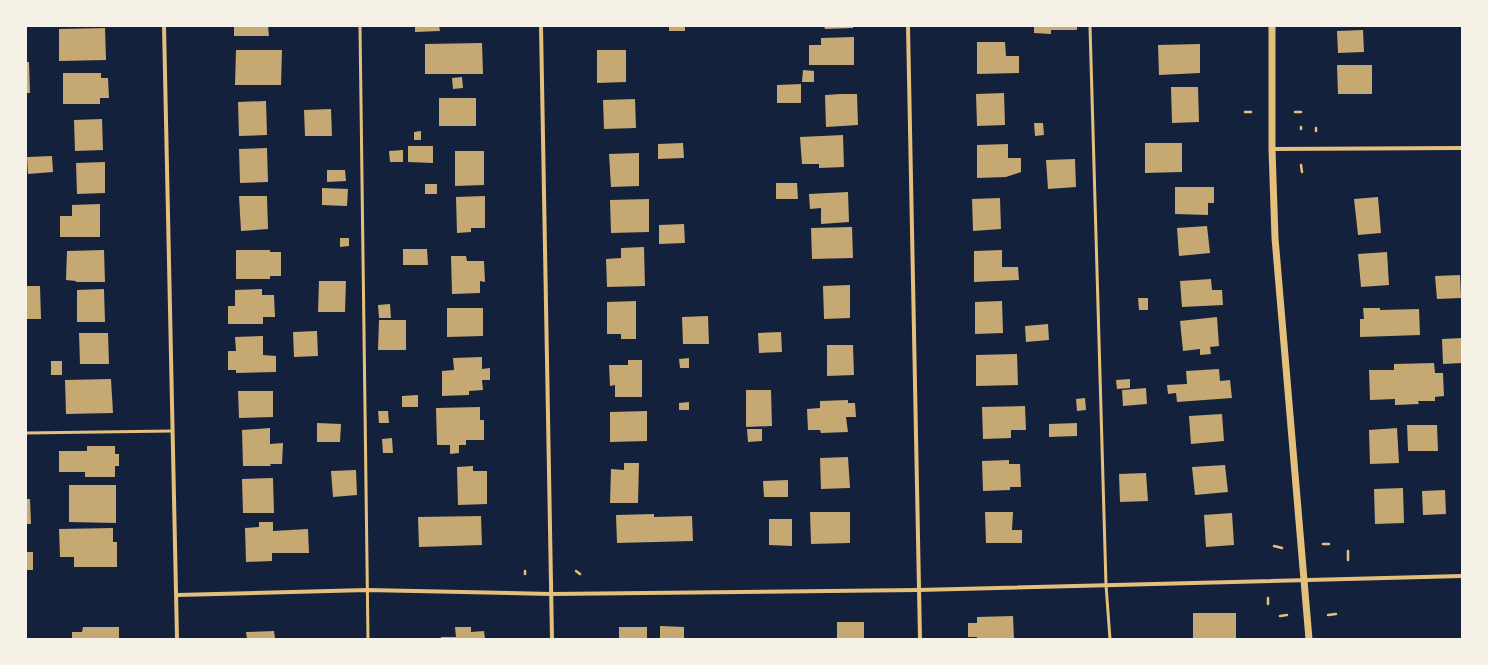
<svg xmlns="http://www.w3.org/2000/svg" width="1488" height="665" viewBox="0 0 1488 665" font-family="Lora,serif">
<style>
.building{fill:#c6a872}
.lines{fill:none;stroke-linecap:round;stroke-linejoin:round}
.path{stroke:#e5c07b;stroke-width:2.5}
.service{stroke:#e5c07b;stroke-width:3}
.minor{stroke:#e5c07b;stroke-width:4}
.tertiary{stroke:#e5c07b;stroke-width:7}
</style>
<rect width="100%" height="100%" fill="#14213d"/>
<g class="building">
<path d="M234,26H268L269,36H234Z"/>
<path d="M415,26H439L440,31L415,32Z"/>
<rect x="669" y="26" width="16" height="5"/>
<path d="M824,26H853V28L825,29Z"/>
<path d="M1034,26H1077V30H1051V34L1034,33Z"/>
<path d="M105,28L106,60L59,61V29Z"/>
<path d="M1363,30L1364,52L1338,53L1337,31Z"/>
<path d="M854,37V65H809V45H821V38Z"/>
<path d="M977,42H1005L1006,56H1019V73L977,74Z"/>
<path d="M482,43L483,74H425V44Z"/>
<path d="M1200,44V73L1159,75L1158,45Z"/>
<path d="M236,50H282L281,85H235Z"/>
<path d="M597,50H626V82L597,83Z"/>
<path d="M26,62H29L30,93H26Z"/>
<path d="M1337,65H1372V94H1338Z"/>
<path d="M803,70L814,71V82H802Z"/>
<path d="M63,73H101V78H108L109,98H100V104H63Z"/>
<path d="M462,77L463,88L453,89L452,78Z"/>
<path d="M801,84V103H777V85Z"/>
<path d="M1171,87H1198L1199,122L1172,123Z"/>
<path d="M1004,93L1005,125L977,126L976,94Z"/>
<path d="M841,94H857L858,125L826,127L825,95Z"/>
<rect x="439" y="98" width="37" height="28"/>
<path d="M635,99L636,128L604,129L603,100Z"/>
<path d="M266,101L267,135L239,136L238,102Z"/>
<path d="M331,109L332,136H305L304,110Z"/>
<path d="M102,119L103,150L75,151L74,120Z"/>
<path d="M1034,123H1043L1044,135L1035,136Z"/>
<path d="M421,131V140H414V132Z"/>
<path d="M843,135L844,167L819,168V164H802L800,137Z"/>
<path d="M683,143L684,158L658,159V144Z"/>
<path d="M1145,143H1182V172L1145,173Z"/>
<path d="M1008,144V158H1021V172L1006,177L977,178V145Z"/>
<path d="M408,146H433V163L408,162Z"/>
<path d="M267,148L268,182L240,183L239,149Z"/>
<path d="M403,150V162H390L389,151Z"/>
<path d="M455,151H484V185L455,186Z"/>
<path d="M639,153V186L611,187L609,154Z"/>
<path d="M52,156L53,172L28,174L27,157Z"/>
<path d="M1075,159L1076,187L1048,189L1046,160Z"/>
<path d="M105,162V193L77,194L76,163Z"/>
<path d="M327,170H345L346,181L327,182Z"/>
<path d="M776,183H797L798,199H776Z"/>
<rect x="425" y="184" width="12" height="10"/>
<path d="M1175,187H1214V203H1208V215L1175,214Z"/>
<path d="M322,188L348,189L347,206L322,205Z"/>
<path d="M848,192L849,222L821,224V208L810,209L809,194Z"/>
<path d="M239,196H267L268,229L241,231Z"/>
<path d="M485,196V228H471V232L457,233L456,197Z"/>
<path d="M1378,197L1381,233L1358,235L1354,199Z"/>
<path d="M1000,198L1001,229L973,231L972,199Z"/>
<path d="M649,199V232L611,233L610,200Z"/>
<path d="M100,204V237H60V216H72V205Z"/>
<path d="M684,224L685,243L659,244V225Z"/>
<path d="M1207,226L1210,253L1179,256L1177,228Z"/>
<path d="M852,227L853,258L812,259L811,228Z"/>
<path d="M340,238H349V246L340,247Z"/>
<path d="M644,247L645,286L607,287L606,259L621,258V248Z"/>
<path d="M403,249H427L428,265H403Z"/>
<path d="M104,250L105,282H76V281L66,280L67,251Z"/>
<path d="M236,250H270V252H281V276H270V279H236Z"/>
<path d="M1002,250V267H1018L1019,280L974,282V251Z"/>
<path d="M1387,252L1389,285L1361,287L1358,254Z"/>
<path d="M451,256H466L467,261H484L485,282L480,281V293L452,294Z"/>
<path d="M1460,275L1461,298L1437,299L1435,276Z"/>
<path d="M1211,279L1212,290H1222L1223,305L1182,307L1180,281Z"/>
<path d="M319,281H346L345,312H318Z"/>
<path d="M850,285V318L824,319L823,286Z"/>
<path d="M26,286H40L41,319H26Z"/>
<path d="M104,289L105,322H77V290Z"/>
<path d="M262,289V295H274L275,317H263V324H228V306H235V290Z"/>
<path d="M1138,298H1148V310H1139Z"/>
<path d="M636,301V339H621V334H607V302Z"/>
<path d="M1002,301L1003,333L975,334V302Z"/>
<path d="M390,304L391,318H379L378,305Z"/>
<path d="M447,308H483V336L447,337Z"/>
<path d="M1363,308H1380V310L1419,309L1420,335L1360,337V319H1364Z"/>
<path d="M708,316L709,344H683L682,317Z"/>
<path d="M1217,317L1219,346L1210,347L1211,354L1200,355V349L1183,351L1180,321Z"/>
<path d="M379,320H406V350H378Z"/>
<path d="M1048,324L1049,340L1026,342L1025,326Z"/>
<path d="M317,331L318,356L294,357L293,332Z"/>
<path d="M781,332L782,352L759,353L758,333Z"/>
<path d="M79,333H108L109,364H80Z"/>
<path d="M263,336V355L276,356V372L236,373V370H228V351H236L235,337Z"/>
<path d="M1462,338V363L1443,364L1442,339Z"/>
<path d="M827,345H853L854,375L827,376Z"/>
<path d="M1017,354L1018,385L976,386V355Z"/>
<path d="M482,357V369L490,368V380H482L483,390L469,391V395L442,396V371L454,370L453,358Z"/>
<path d="M689,358V368H680L679,359Z"/>
<path d="M628,360H642V397H615V385L610,386L609,365H628Z"/>
<rect x="51" y="361" width="11" height="14"/>
<path d="M1434,363L1435,373H1443L1444,396L1435,397V401H1418L1419,404L1395,405V399L1370,400L1369,370H1394V364Z"/>
<path d="M1219,369L1220,381L1230,380L1232,398L1177,402L1176,393L1168,394L1167,385L1187,384L1186,371Z"/>
<path d="M111,379L113,413L66,414L65,380Z"/>
<path d="M1130,379V388L1117,389L1116,380Z"/>
<path d="M1146,388L1147,404L1123,406L1122,390Z"/>
<path d="M746,390H771L772,426L746,427Z"/>
<path d="M238,391H273V417L239,418Z"/>
<path d="M418,395V407H402V396Z"/>
<path d="M1085,398L1086,410L1077,411L1076,399Z"/>
<path d="M848,400V403H855L856,417H846L848,432L821,433L820,430H808L807,409L820,408V401Z"/>
<path d="M689,402V410H679V403Z"/>
<path d="M1025,406L1026,430H1011V438L983,439L982,407Z"/>
<path d="M480,407V420H484V440H466V445H459V453L450,454V445H437L436,408Z"/>
<path d="M378,411H388L389,423H379Z"/>
<path d="M647,411V441L610,442V412Z"/>
<path d="M1222,414L1224,441L1191,444L1189,416Z"/>
<path d="M317,423L341,424L340,442H317Z"/>
<path d="M1077,423V436L1049,437V424Z"/>
<path d="M1407,425H1437L1438,451H1408Z"/>
<path d="M270,428V444L283,443L282,464H270L271,466H243L242,430Z"/>
<path d="M1397,428L1399,463L1370,464L1369,430Z"/>
<path d="M747,429H762V441L748,442Z"/>
<path d="M392,438L393,453H383L382,439Z"/>
<path d="M87,446H115V454H119V466H115V477H85V472H59V451H87Z"/>
<path d="M848,457L850,488L821,489L820,458Z"/>
<path d="M1009,460V464H1020L1021,487H1010V490L983,491L982,461Z"/>
<path d="M624,463H639L638,503H610L611,469L624,470Z"/>
<path d="M1225,465L1228,492L1195,495L1192,467Z"/>
<path d="M473,466V471H487V504L458,505L457,467Z"/>
<path d="M356,470L357,495L333,497L331,471Z"/>
<path d="M1146,473L1148,501L1120,502L1119,474Z"/>
<path d="M273,478L274,513H243L242,479Z"/>
<path d="M788,480V497H764L763,481Z"/>
<path d="M69,485H116V523L69,522Z"/>
<path d="M1403,488L1404,523L1375,524L1374,489Z"/>
<path d="M1445,490L1446,514L1423,515L1422,491Z"/>
<path d="M26,499H30L31,524H26Z"/>
<path d="M810,512H850V543L811,544Z"/>
<path d="M985,512H1013L1012,530H1022V543H986Z"/>
<path d="M1232,513L1234,545L1206,547L1204,515Z"/>
<path d="M654,514V517L692,516L693,541L617,543L616,515Z"/>
<path d="M481,516L482,545L419,547L418,517Z"/>
<path d="M769,519H792V546L769,545Z"/>
<path d="M259,522H273V531L308,529L309,553H272V561L246,562L245,528L259,527Z"/>
<path d="M113,528V542H117V567H74V557H60L59,529Z"/>
<rect x="26" y="552" width="7" height="18"/>
<rect x="1193" y="613" width="43" height="26"/>
<path d="M1013,616L1014,639H977V637H968V623H977V617Z"/>
<rect x="837" y="622" width="27" height="17"/>
<path d="M660,626L684,627V639H660Z"/>
<path d="M83,627H119V639H72V632H82Z"/>
<path d="M455,627H471V632L484,631L485,639H441V637H456Z"/>
<rect x="619" y="627" width="28" height="12"/>
<path d="M274,631L275,639H247L246,632Z"/>
</g>
<g class="lines">
<g class="path">
<path d="M1245,112H1251"/>
<path d="M1295,112H1301"/>
<path d="M1316,128V131"/>
<path d="M1301,129V127"/>
<path d="M1301,165L1302,172"/>
<path d="M1323,544H1329"/>
<path d="M1274,546L1282,548"/>
<path d="M1348,560V551"/>
<path d="M525,571V574"/>
<path d="M576,571L580,574"/>
<path d="M1268,598V604"/>
<path d="M1328,615L1336,614"/>
<path d="M1280,616L1287,615"/>
</g>
<g class="service">
<path d="M360,26L368,639"/>
<path d="M1090,26L1106,585L1110,639"/>
<path d="M26,433L172,431"/>
</g>
<g class="minor">
<path d="M164,26L177,639"/>
<path d="M541,26L552,639"/>
<path d="M908,26L920,639"/>
<path d="M1272,149L1462,148"/>
<path d="M177,595L367,590L551,594L918,590L1462,576"/>
</g>
<path class="tertiary" d="M1272,26V149L1275,238L1309,639"/>
</g>
<rect width="1488" height="665" fill="none" stroke="#f6f1e7" stroke-width="54"/>
</svg>
